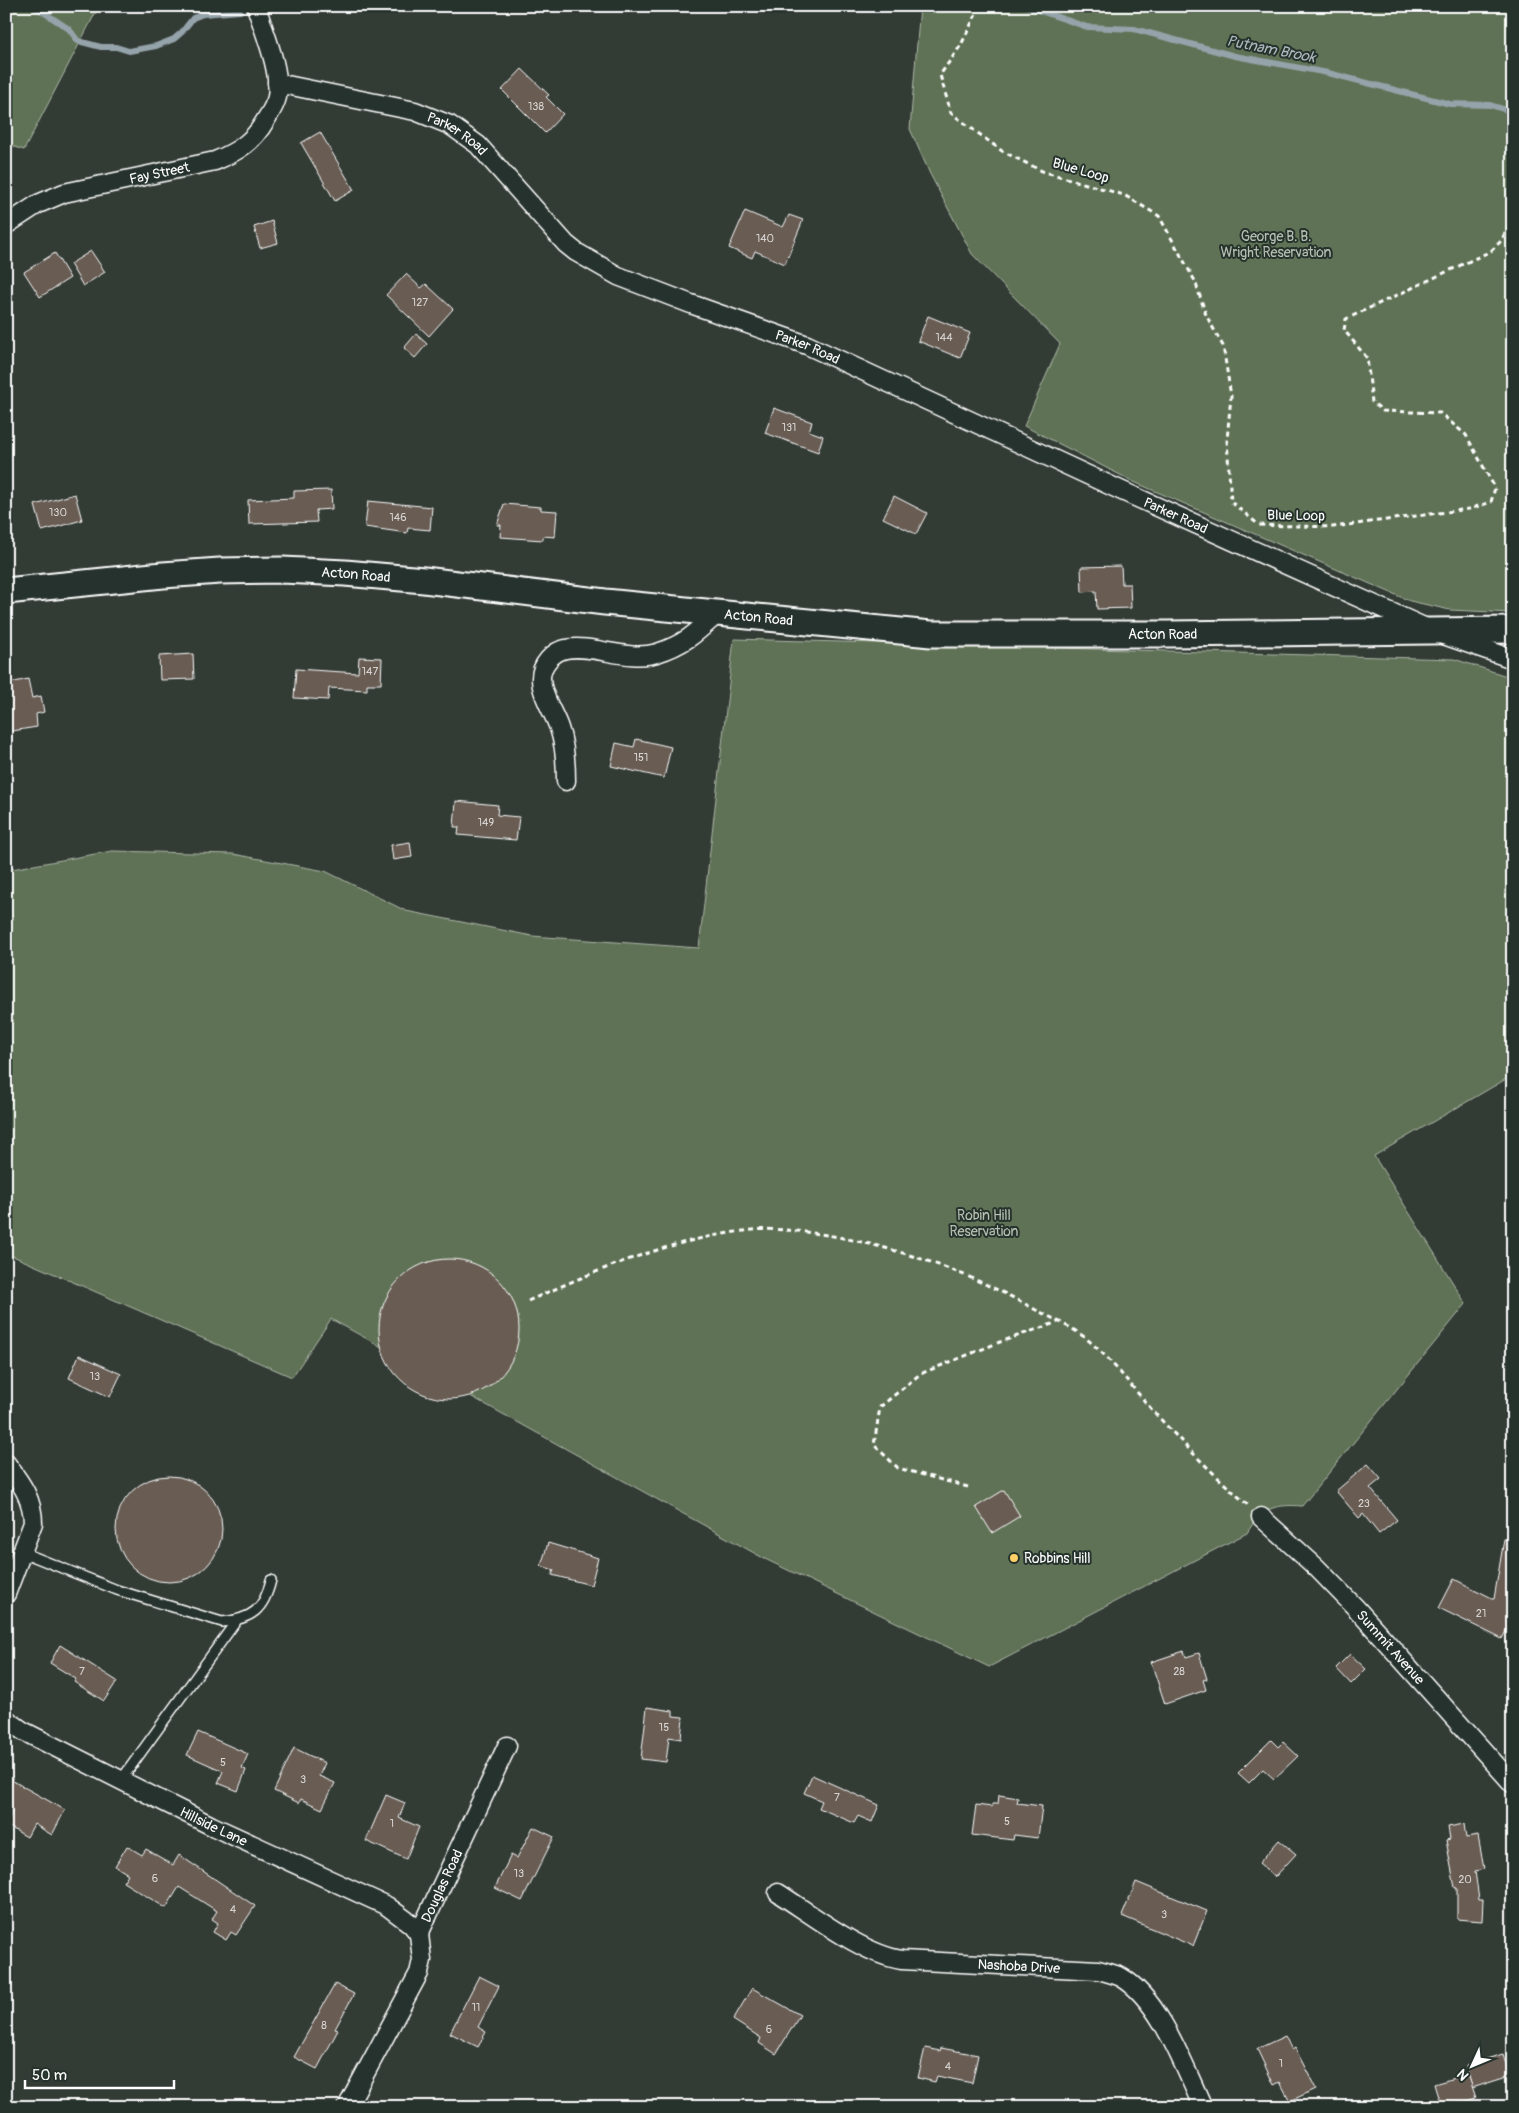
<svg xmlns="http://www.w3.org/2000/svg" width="1519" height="2113" viewBox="0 0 1519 2113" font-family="Pangolin,sans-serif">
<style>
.green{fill:#5e7255;stroke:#aeb8aa}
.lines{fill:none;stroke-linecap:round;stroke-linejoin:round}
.stream{stroke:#95a3aa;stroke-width:6}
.building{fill:#675c53;stroke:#fff}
.service-casing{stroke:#fff;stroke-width:12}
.minor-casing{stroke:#fff;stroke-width:21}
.secondary-casing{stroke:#fff;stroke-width:29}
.path{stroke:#fff;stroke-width:3;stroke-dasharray:5 4;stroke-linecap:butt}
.service{stroke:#26332d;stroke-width:9}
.minor{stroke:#26332d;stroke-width:18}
.secondary{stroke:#26332d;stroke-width:25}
.poi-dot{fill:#ffd166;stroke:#26332d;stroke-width:2}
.labels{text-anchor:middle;stroke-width:4;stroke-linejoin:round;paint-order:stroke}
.number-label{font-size:11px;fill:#d9d6d4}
.street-label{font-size:14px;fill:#fff;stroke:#26332d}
.park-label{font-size:14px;fill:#b7c0b2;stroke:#26332d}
.poi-label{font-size:14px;fill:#fff;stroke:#26332d;text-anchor:start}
.water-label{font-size:15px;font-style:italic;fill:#afbac0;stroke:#26332d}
</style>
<rect width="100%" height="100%" fill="#333b35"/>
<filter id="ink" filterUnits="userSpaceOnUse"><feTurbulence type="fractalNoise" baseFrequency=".02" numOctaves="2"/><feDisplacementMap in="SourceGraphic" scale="10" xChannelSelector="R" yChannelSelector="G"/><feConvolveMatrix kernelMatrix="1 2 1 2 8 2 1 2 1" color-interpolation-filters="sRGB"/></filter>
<g filter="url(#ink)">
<g class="green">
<path d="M6,6H99L24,150L6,144Z"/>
<path d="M920,6H1513V613L1450,610L1410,601L1134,482L1024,426L1060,344L972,254L930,174L910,129Z"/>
<path d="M734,639L1454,659L1513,678V1075L1374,1156L1466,1304L1302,1506C1274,1504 1262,1508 1247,1533L989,1667L765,1559L331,1319L292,1377L6,1253V870L112,851L233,854L325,871L406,911L532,936L699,948Z"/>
</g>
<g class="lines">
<g class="stream">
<path d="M34,6L69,29L78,41L101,47H116L129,51L156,46L174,39L182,32L193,18L203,14L240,11"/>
<path d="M1026,6L1087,27L1134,29L1235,56L1328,73L1450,104L1490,105L1513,112"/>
</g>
</g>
<g class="building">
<path d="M522,69L549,95L546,97L563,114L545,133L502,90Z"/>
<path d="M320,132L354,190L335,201L301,143Z"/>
<path d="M745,211L783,227L789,215L803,220L785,264L755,251L752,258L729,248Z"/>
<path d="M272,221L278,243L260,248L254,227Z"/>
<path d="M91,251L105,272L83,286L70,264Z"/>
<path d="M55,253L70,278L40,297L24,272Z"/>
<path d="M406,274L421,288L426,284L453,309L429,336L386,295Z"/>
<path d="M928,316L970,333L960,358L918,341Z"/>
<path d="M416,334L427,344L415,358L404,348Z"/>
<path d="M774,408L812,422L809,431L823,436L818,452L765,433Z"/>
<path d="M331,490L332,509L316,510L317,522L249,524L248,500L294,498V491Z"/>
<path d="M75,494L82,520L42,531L35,505Z"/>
<path d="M894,496L927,513L916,534L883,518Z"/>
<path d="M368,501L432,507L430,530L408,528L407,533L365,527Z"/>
<path d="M504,504L541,507V510L557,511L555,537L543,536V540L500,537L501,525H497Z"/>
<path d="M1121,566L1122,584H1130L1131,608L1097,609L1096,591L1082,592L1081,567Z"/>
<path d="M193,654L194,679L160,680L159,656Z"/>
<path d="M359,657L382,658L381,684H367V690L329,688L328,700L294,698L296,669L358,673Z"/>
<path d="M28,679L32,698L41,696L44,712L36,714L37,727L6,732V684Z"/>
<path d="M636,739L671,747L664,778L611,766L616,743L634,747Z"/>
<path d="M456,801L498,805L497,815L519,817L516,840L458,835L459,827H454Z"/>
<path d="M410,842L412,857L393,860L391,845Z"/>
<circle cx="449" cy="1329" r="70"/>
<path d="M79,1355L121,1374L110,1397L69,1378Z"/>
<path d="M1368,1464L1381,1479L1370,1488L1397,1520L1379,1534L1363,1514L1359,1518L1336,1491Z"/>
<circle cx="169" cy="1529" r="53"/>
<path d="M1004,1490L1020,1516L992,1533L976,1507Z"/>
<path d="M1504,1539L1513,1540V1617L1502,1639L1439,1608L1454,1579L1494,1599Z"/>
<path d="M548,1543L598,1558L591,1585L552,1575L554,1570L541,1566Z"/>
<path d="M60,1645L117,1681L104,1701L74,1682L76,1679L50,1663Z"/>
<path d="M1184,1651L1186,1657L1199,1653L1207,1679L1203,1680L1206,1690L1165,1704L1151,1662Z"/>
<path d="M1350,1654L1366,1669L1351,1684L1336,1668Z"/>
<path d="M647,1707L673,1711V1716L683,1717L681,1739L669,1737L666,1762L641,1759Z"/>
<path d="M198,1732L248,1754L242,1768L246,1770L238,1791L218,1783L223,1771L187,1755Z"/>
<path d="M1271,1740L1278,1747L1283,1742L1298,1756L1274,1779L1263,1769L1249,1783L1238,1773Z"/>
<path d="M294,1748L325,1763L319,1776L335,1783L322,1809L301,1799L299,1803L274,1791Z"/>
<path d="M812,1775L879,1805L872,1822L858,1816L854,1823L819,1808L822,1801L804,1793Z"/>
<path d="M6,1777L65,1810L52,1835L34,1824L27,1837L6,1825L12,1812L6,1809Z"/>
<path d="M386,1795L405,1803L399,1818L419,1827L406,1859L366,1841Z"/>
<path d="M999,1795L1018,1798L1017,1803L1042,1806L1038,1838L1014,1835L1013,1840L972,1835L976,1805L992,1807V1804H998Z"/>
<path d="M1464,1824L1466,1838L1478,1836L1484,1869L1475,1871L1479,1900H1483L1482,1921L1457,1919V1888H1455L1446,1840L1450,1839L1448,1827Z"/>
<path d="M533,1827L554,1837L522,1901L495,1888L511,1855L517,1858Z"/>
<path d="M1279,1840L1296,1854L1275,1877L1259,1863Z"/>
<path d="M127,1846L142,1855L146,1849L173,1865L179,1855L255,1906L236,1935L231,1932L226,1940L213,1932L218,1923L212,1919L217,1911L179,1887L166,1908L123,1882L128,1874L115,1866Z"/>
<path d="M1136,1882L1207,1911L1193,1946L1122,1916Z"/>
<path d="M479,1976L499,1986L478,2027L486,2032L478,2047L450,2033Z"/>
<path d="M335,1984L354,1994L335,2029L338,2030L317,2069L294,2057Z"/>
<path d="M752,1988L800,2015L776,2054L759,2043L761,2038L733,2020Z"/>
<path d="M1285,2036L1292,2050L1295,2048L1316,2089L1290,2101L1280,2082L1274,2085L1257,2049Z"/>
<path d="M925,2048L940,2051L941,2048L978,2055L972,2083L937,2076L935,2082L918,2078Z"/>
<path d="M1503,2054L1510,2076L1472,2088L1466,2065Z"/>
<path d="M1468,2074L1476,2098L1448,2107H1441L1434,2084Z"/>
</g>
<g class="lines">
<defs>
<g id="service">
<path d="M22,1552L117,1590L222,1622C252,1619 264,1610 271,1580"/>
<path d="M121,1780L237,1620"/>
</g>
<g id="minor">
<path id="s1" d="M277,83L415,111L450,125L478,145L566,244L576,252L618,276L691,304L807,345L1120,490L1435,632L1513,659"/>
<path id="s2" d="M6,225L38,204L64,193L215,161C237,152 253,142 265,121C270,113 275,106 277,97C281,70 264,32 256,6"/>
<path d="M566,781C566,763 565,745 559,728C554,713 541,695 541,678C541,665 553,651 566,649C594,644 628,662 657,653C685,644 696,633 717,614"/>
<path d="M6,1463C20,1482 33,1498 33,1523L6,1594"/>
<path id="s3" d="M1261,1517L1317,1568L1355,1607L1513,1784"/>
<path id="s4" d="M6,1719L23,1731L212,1826L387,1906L411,1924L419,1934"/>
<path id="s5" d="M778,1893C813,1915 862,1954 902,1960L1098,1970C1106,1972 1114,1974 1121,1977C1160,1999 1184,2067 1203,2107"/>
<path id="s6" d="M347,2107L419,1973L422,1960L419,1934L507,1746"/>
</g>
<g id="secondary">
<path id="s7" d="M6,591L163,575L220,571L282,570L345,573L424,580L605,602L931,634H1167L1513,630"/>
</g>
</defs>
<use href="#service" class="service-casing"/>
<use href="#minor" class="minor-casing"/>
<use href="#secondary" class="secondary-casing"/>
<g class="path">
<path d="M980,6L961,45L940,75L951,113L1002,151L1042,171L1124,195L1159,216L1195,281L1206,315L1223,346L1231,396L1227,440L1231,502L1259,525L1333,527L1469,509L1491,502L1495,488L1466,435L1440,413L1383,411L1372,402L1367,358L1344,330L1346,319L1491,251L1501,241L1513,218"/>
<path d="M528,1301C597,1270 669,1240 744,1231C772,1227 799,1231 827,1235C901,1248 970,1273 1036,1310C1052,1318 1069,1326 1083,1336C1110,1357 1131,1386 1154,1412C1183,1444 1215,1476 1248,1505"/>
<path d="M968,1487L898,1468L874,1445L880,1407L920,1374L1000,1342L1058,1322"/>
</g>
<use href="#service" class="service"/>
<use href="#minor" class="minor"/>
<use href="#secondary" class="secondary"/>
</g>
</g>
<circle class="poi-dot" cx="1014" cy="1558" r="5"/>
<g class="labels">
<g class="number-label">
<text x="536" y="110">138</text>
<text x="765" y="242">140</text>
<text x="420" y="306">127</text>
<text x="944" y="341">144</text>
<text x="789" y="431">131</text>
<text x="58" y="516">130</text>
<text x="398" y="521">146</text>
<text x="370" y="675">147</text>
<text x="641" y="761">151</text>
<text x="486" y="826">149</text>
<text x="95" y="1380">13</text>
<text x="1364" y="1507">23</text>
<text x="1481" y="1617">21</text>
<text x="82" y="1675">7</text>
<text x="1179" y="1675">28</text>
<text x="664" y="1731">15</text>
<text x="223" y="1766">5</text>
<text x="303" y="1783">3</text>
<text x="837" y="1801">7</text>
<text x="1007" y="1825">5</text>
<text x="392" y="1827">1</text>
<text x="519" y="1877">13</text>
<text x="155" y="1882">6</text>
<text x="1465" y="1883">20</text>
<text x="233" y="1913">4</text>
<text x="1164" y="1918">3</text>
<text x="476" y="2011">11</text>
<text x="324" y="2029">8</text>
<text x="769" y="2033">6</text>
<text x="1281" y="2067">1</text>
<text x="948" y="2070">4</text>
</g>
<g class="street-label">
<text dy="5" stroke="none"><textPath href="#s1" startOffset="189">Parker Road</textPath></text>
<text transform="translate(1081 170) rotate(16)" y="5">Blue Loop</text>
<text dy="5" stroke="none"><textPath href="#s2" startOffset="164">Fay Street</textPath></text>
<text dy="5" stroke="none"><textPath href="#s1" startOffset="609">Parker Road</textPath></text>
<text dy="5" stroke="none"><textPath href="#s1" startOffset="1014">Parker Road</textPath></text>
<text transform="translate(1296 515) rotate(1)" y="5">Blue Loop</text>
<text dy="5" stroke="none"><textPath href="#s7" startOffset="351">Acton Road</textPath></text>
<text dy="5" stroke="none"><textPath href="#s7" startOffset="756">Acton Road</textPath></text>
<text dy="5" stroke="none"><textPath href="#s7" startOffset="1161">Acton Road</textPath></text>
<text dy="5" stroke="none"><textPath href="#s3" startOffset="184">Summit Avenue</textPath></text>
<text dy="5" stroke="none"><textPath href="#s4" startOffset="234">Hillside Lane</textPath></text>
<text dy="5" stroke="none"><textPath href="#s6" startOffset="245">Douglas Road</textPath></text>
<text dy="5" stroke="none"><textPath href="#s5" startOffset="259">Nashoba Drive</textPath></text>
</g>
<g class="park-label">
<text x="1276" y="241">George B. B.<tspan x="1276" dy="16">Wright Reservation</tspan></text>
<text x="984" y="1220">Robin Hill<tspan x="984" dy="16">Reservation</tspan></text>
</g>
<g class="poi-label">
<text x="1024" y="1563">Robbins Hill</text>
</g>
<g class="water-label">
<text transform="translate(1271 49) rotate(11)" y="5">Putnam Brook</text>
</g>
</g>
<rect width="1519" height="2113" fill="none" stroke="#26332d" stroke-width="25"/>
<rect x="12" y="12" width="1494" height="2088" fill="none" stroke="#fff" stroke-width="2" filter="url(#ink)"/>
<g transform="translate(1472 2066) rotate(226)" stroke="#26332d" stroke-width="4" paint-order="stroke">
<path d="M0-4L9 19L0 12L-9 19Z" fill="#ffffff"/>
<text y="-8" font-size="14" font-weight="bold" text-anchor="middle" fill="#ffffff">N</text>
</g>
<path d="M25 2080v8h149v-8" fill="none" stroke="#ffffff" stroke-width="2.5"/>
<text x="32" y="2080" font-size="15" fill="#ffffff" stroke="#26332d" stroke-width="4" paint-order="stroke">50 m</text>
</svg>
